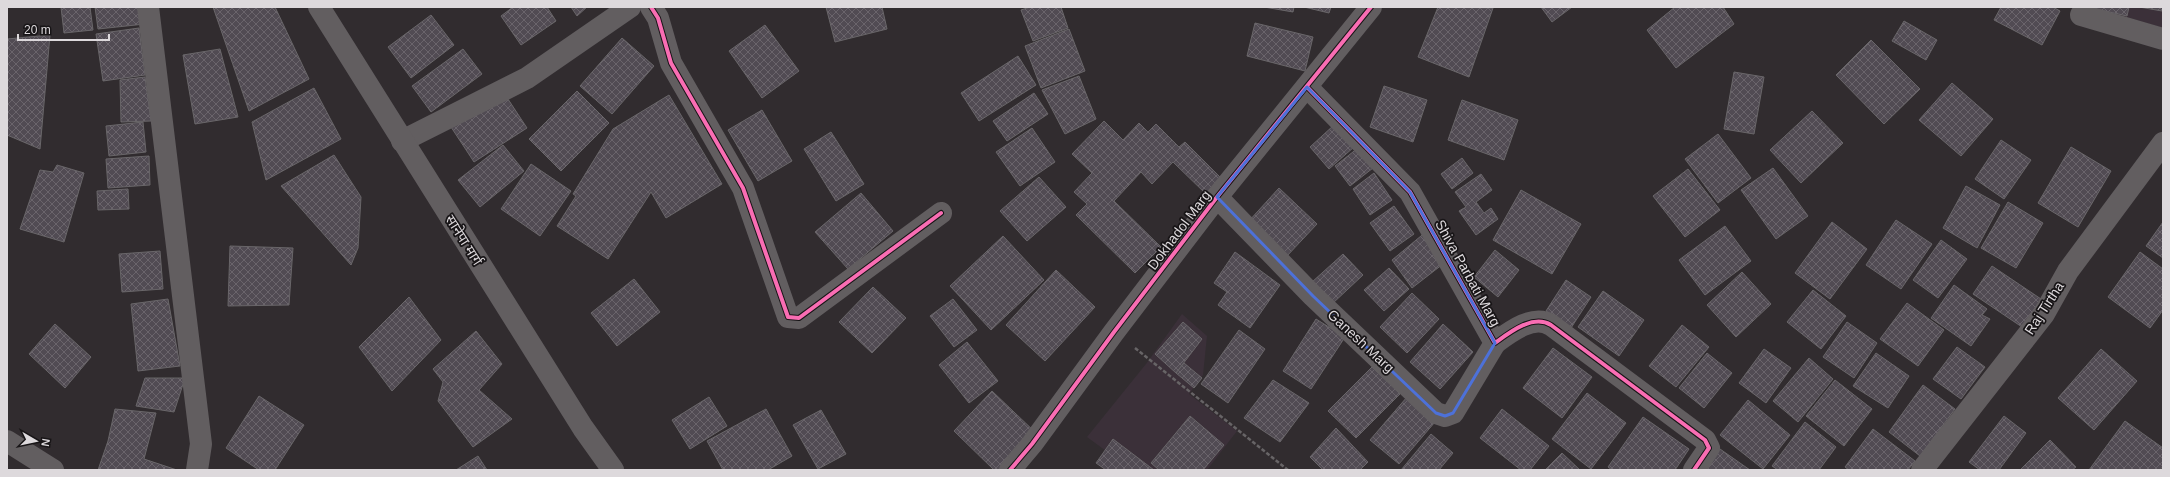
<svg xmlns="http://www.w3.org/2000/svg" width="2170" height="477" viewBox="0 0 2170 477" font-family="Arial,'Noto Sans Devanagari',sans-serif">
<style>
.built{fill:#3b3039}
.building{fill:url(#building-cross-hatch);stroke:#696669}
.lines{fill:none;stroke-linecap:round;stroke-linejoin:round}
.path{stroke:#676466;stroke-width:2.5;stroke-dasharray:4 2;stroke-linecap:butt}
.minor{stroke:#625e60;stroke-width:22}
.secondary{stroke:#625e60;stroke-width:22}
.cycleway-casing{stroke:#181517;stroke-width:6}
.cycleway{stroke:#f96db3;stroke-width:4}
.marked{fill:none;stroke:#4d71d9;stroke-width:3;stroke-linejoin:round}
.labels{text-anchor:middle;stroke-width:3.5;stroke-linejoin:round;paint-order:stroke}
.street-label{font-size:14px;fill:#ddd9dc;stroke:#181517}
</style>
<defs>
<pattern id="building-cross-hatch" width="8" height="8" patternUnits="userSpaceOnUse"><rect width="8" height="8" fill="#514b53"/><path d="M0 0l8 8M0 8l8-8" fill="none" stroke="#6a646b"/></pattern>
</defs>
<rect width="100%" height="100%" fill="#312c2f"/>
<g class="built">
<path d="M2093,7H2163V28Z"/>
<path d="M1182,314L1207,336L1203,375L1189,394L1237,431L1207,470H1132L1087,437L1146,364Z"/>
</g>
<g class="building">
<path d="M61,7H90L93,30L64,33Z"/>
<path d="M95,7H143L145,24L98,29Z"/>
<path d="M213,7H275L309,79L249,111Z"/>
<path d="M513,7H547L556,21L521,45L501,16Z"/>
<path d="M571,7H587L577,16Z"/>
<path d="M826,7H882L887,29L835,42Z"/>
<path d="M1030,7H1061L1068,28L1033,41L1021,10Z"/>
<path d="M1264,7H1294L1293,12Z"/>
<path d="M1304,7H1331L1329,13Z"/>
<path d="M1438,7L1493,8L1469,77L1418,57Z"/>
<path d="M1541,7H1572L1552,22Z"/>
<path d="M1675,7H1723L1734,24L1676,68L1647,30Z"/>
<path d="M2001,7H2053L2060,11L2042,45L1994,20Z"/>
<path d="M2087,7H2129L2127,16Z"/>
<path d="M2139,7H2163L2162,11Z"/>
<path d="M431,15L454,45L411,78L388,47Z"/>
<path d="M1904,21L1937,40L1926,60L1892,41Z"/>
<path d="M1255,23L1313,37L1305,71L1247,56Z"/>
<path d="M765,25L799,71L762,98L729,51Z"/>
<path d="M139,28L145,75L103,81L96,34Z"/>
<path d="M1069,29L1085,71L1041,88L1025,46Z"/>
<path d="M50,35L40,149L7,135V39Z"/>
<path d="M622,38L654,66L612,114L580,86Z"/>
<path d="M1871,40L1920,89L1884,124L1836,75Z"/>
<path d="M220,49L238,117L195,124L183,55Z"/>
<path d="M463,49L482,74L431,112L412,86Z"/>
<path d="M1018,56L1036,85L979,121L961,93Z"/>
<path d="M1734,72L1764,77L1754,134L1724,129Z"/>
<path d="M1079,76L1096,119L1065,134L1042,90Z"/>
<path d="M145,77L151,121L121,122L120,80Z"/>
<path d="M1952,83L1993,119L1961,156L1919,120Z"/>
<path d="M1384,86L1427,100L1413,142L1370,127Z"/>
<path d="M314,88L341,139L266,180L252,122Z"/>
<path d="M577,91L609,123L561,171L529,139Z"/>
<path d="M504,93L527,128L474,162L451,127Z"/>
<path d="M1034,93L1048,114L1007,141L993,121Z"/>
<path d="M669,95L722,184L666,218L651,192L608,259L557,226L576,196L573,194L613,129Z"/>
<path d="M1462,100L1518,120L1504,160L1448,140Z"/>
<path d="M762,110L792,161L758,181L728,130Z"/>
<path d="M1812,111L1843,143L1801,183L1770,150Z"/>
<path d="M1104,121L1123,140L1139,123L1148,132L1156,124L1179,147L1185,142L1222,179L1206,194L1173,162L1152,184L1141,172L1114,201L1161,247L1135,273L1076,215L1087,204L1074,192L1092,173L1072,154Z"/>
<path d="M143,122L146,152L109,156L106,126Z"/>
<path d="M1334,125L1354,147L1329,169L1310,147Z"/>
<path d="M1032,128L1055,162L1020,186L996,152Z"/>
<path d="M831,132L864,184L836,201L804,149Z"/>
<path d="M1718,134L1751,178L1718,203L1685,159Z"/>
<path d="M2001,140L2031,160L2004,199L1975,179Z"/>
<path d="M503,145L524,171L480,207L458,180Z"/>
<path d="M2071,147L2111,171L2078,227L2038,203Z"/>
<path d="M1358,148L1373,168L1350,186L1335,166Z"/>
<path d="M334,155L361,197L358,248L351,265L281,186Z"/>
<path d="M149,156L150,185L108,188L106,159Z"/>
<path d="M1462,158L1473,173L1452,189L1441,174Z"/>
<path d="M531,164L571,191L540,236L501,209Z"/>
<path d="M57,165L84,173L64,242L20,229L40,170L53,172Z"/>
<path d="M1773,168L1808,216L1776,239L1741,190Z"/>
<path d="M1688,169L1720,210L1685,237L1653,196Z"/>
<path d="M1374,173L1392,200L1370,215L1353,189Z"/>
<path d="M1481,174L1492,190L1476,202L1484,213L1491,208L1498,219L1476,235L1459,211L1466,207L1455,192Z"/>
<path d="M1039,177L1066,207L1027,241L1000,211Z"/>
<path d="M1966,186L2000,205L1977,248L1943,228Z"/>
<path d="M1279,188L1317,224L1286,257L1248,222Z"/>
<path d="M128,189L129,209L98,210L97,191Z"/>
<path d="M1521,190L1581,224L1552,274L1493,240Z"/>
<path d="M861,193L893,231L848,269L815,232Z"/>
<path d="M2008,202L2043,223L2016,268L1981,248Z"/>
<path d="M1394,206L1414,234L1390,251L1370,223Z"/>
<path d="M1896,220L1932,244L1901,289L1866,265Z"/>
<path d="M1832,222L1867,249L1830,299L1795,273Z"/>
<path d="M2163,222V258L2146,246Z"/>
<path d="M1725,226L1751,261L1705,295L1679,260Z"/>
<path d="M1427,231L1443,264L1412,288L1392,260Z"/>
<path d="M1003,236L1044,280L991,330L950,286Z"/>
<path d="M1941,240L1967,259L1938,298L1913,280Z"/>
<path d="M230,246L293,248L289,305L228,306Z"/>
<path d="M1495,250L1519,270L1498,297L1474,277Z"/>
<path d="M160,251L163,289L122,292L119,254Z"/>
<path d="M1235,252L1280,285L1250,328L1218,305L1227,292L1214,283Z"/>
<path d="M2140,252L2163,269V310L2150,328L2108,297Z"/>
<path d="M1343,254L1363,275L1332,304L1312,282Z"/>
<path d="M1992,266L2041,299L2022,327L1973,294Z"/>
<path d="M1389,268L1409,289L1384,311L1364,290Z"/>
<path d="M1056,270L1095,307L1045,361L1006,325Z"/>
<path d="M1742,272L1771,304L1736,337L1707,305Z"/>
<path d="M634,279L660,312L617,346L591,313Z"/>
<path d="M1566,280L1591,297L1571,328L1546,311Z"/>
<path d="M1954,285L1987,309L1982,315L1990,319L1971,346L1931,318Z"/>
<path d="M873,287L906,318L872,353L839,322Z"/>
<path d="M1813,290L1846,316L1821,349L1787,322Z"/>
<path d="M1603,291L1644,320L1619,356L1578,327Z"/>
<path d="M1412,293L1439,319L1407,353L1380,327Z"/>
<path d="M409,297L441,340L392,391L359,347Z"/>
<path d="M168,299L180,366L138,371L131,304Z"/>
<path d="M953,299L977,330L954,347L930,316Z"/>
<path d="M1907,303L1944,330L1918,366L1880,339Z"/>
<path d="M1316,319L1345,337L1311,389L1283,371Z"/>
<path d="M1183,322L1202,339L1176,373L1155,354Z"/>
<path d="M1847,322L1877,343L1854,378L1823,357Z"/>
<path d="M55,324L91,357L65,388L29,354Z"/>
<path d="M1443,324L1473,352L1440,389L1410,362Z"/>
<path d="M1682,325L1709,347L1676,387L1649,366Z"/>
<path d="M1239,330L1265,349L1228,403L1201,384Z"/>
<path d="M476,331L502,364L479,390L512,419L473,447L438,401L443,382L433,369Z"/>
<path d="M967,342L998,381L969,403L939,365Z"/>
<path d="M1957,347L1985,367L1961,399L1933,379Z"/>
<path d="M1553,348L1592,377L1562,418L1523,388Z"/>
<path d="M1764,349L1791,368L1766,403L1739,383Z"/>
<path d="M2101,349L2137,381L2094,430L2058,398Z"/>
<path d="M1707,353L1732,373L1704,408L1679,388Z"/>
<path d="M1876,353L1909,376L1888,408L1853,386Z"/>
<path d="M1809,358L1833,379L1798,422L1773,401Z"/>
<path d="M1184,363L1202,378L1194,388L1176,373Z"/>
<path d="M1372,367L1400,394L1356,438L1328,411Z"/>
<path d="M145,378H185L174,412L136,406Z"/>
<path d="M1273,380L1309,403L1280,442L1244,418Z"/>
<path d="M1835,380L1872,409L1844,446L1806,416Z"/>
<path d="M1923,385L1955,409L1920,456L1889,432Z"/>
<path d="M992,391L1037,434L1002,470H994L954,431Z"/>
<path d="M1587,393L1626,423L1591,469L1552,439Z"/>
<path d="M259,396L304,425L275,470H259L226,448Z"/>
<path d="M709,397L727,426L690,449L672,420Z"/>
<path d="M1407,397L1435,422L1399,464L1370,440Z"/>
<path d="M1748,400L1790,435L1763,469L1720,435Z"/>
<path d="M115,409L156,413L144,459L177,470H98L108,441Z"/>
<path d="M766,409L792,456L768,470H723L707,441Z"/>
<path d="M1502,409L1549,446L1530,470H1521L1480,438Z"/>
<path d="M821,410L846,454L818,469L793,425Z"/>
<path d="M1190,416L1224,445L1203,470H1159L1151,463Z"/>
<path d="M2004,416L2026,433L1999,470H1980L1969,462Z"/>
<path d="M1643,417L1689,449L1675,470H1612L1608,467Z"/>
<path d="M2125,421L2163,448V466L2160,470H2089Z"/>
<path d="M1805,422L1836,447L1819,470H1778L1772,466Z"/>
<path d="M1336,428L1368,462L1360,470H1323L1310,457Z"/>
<path d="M1873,429L1915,461L1908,470H1849L1845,467Z"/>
<path d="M1431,434L1453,453L1439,470H1401Z"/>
<path d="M1113,439L1154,470H1106L1096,463Z"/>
<path d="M2050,440L2076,467L2072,470H2020Z"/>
<path d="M1720,449L1750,470H1705Z"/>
<path d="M1562,453L1580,470H1545Z"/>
<path d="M478,456L487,470H456Z"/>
</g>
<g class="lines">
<path class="path" d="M1135,348L1288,470"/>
<g class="minor">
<path d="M148,7L201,444L197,470"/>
<path d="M651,7L658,18L671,63L743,188L788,317L799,318L941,213"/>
<path d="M2081,15L2163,39"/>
<path d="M1307,87L1410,192L1495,343C1510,332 1533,314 1551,325L1705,440L1709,448L1694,470"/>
<path d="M402,141L527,78L630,7"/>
<path d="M1217,197L1313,296L1436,413L1445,416L1453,413L1495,343"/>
<path d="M7,441L53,470"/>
<path d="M1010,470L1032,444L1114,332L1217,197L1371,7"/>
<path d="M1922,470L2044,314L2068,271L2163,143"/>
</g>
<path class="secondary" d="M319,7L583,428L613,470"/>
<defs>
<g id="cycleway">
<path d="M651,7L658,18L671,63L743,188L788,317L799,318L941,213"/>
<path d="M1307,87L1410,192L1495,343C1510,332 1533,314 1551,325L1705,440L1709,448L1694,470"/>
<path d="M1010,470L1032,444L1114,332L1217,197L1371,7"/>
</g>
</defs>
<use href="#cycleway" class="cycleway-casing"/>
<use href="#cycleway" class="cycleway"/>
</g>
<path class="marked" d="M1307,87L1410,192L1495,343L1453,413L1445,416L1436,413L1313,296L1217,197Z"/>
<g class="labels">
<g class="street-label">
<text transform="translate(1179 230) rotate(-53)" y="5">Dokhadol Marg</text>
<text transform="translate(464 240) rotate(58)" y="5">सानेपा मार्ग</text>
<text transform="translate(1468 273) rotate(61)" y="5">Shiva Parbati Marg</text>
<text transform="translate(2044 308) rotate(-57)" y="5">Raj Tirtha</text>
<text transform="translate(1361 341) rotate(43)" y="5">Ganesh Marg</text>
</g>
</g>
<rect width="2170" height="477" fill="none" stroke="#ddd9dc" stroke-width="16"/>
<g transform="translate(36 441) rotate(99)" stroke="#181517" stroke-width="3" paint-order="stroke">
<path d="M0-3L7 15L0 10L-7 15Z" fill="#ddd9dc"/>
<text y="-6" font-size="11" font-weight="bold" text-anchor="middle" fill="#ddd9dc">N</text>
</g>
<path d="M18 34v6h91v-6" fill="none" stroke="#ddd9dc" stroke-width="2"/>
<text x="24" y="34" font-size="12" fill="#ddd9dc" stroke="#181517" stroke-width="3" paint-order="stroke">20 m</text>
</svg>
